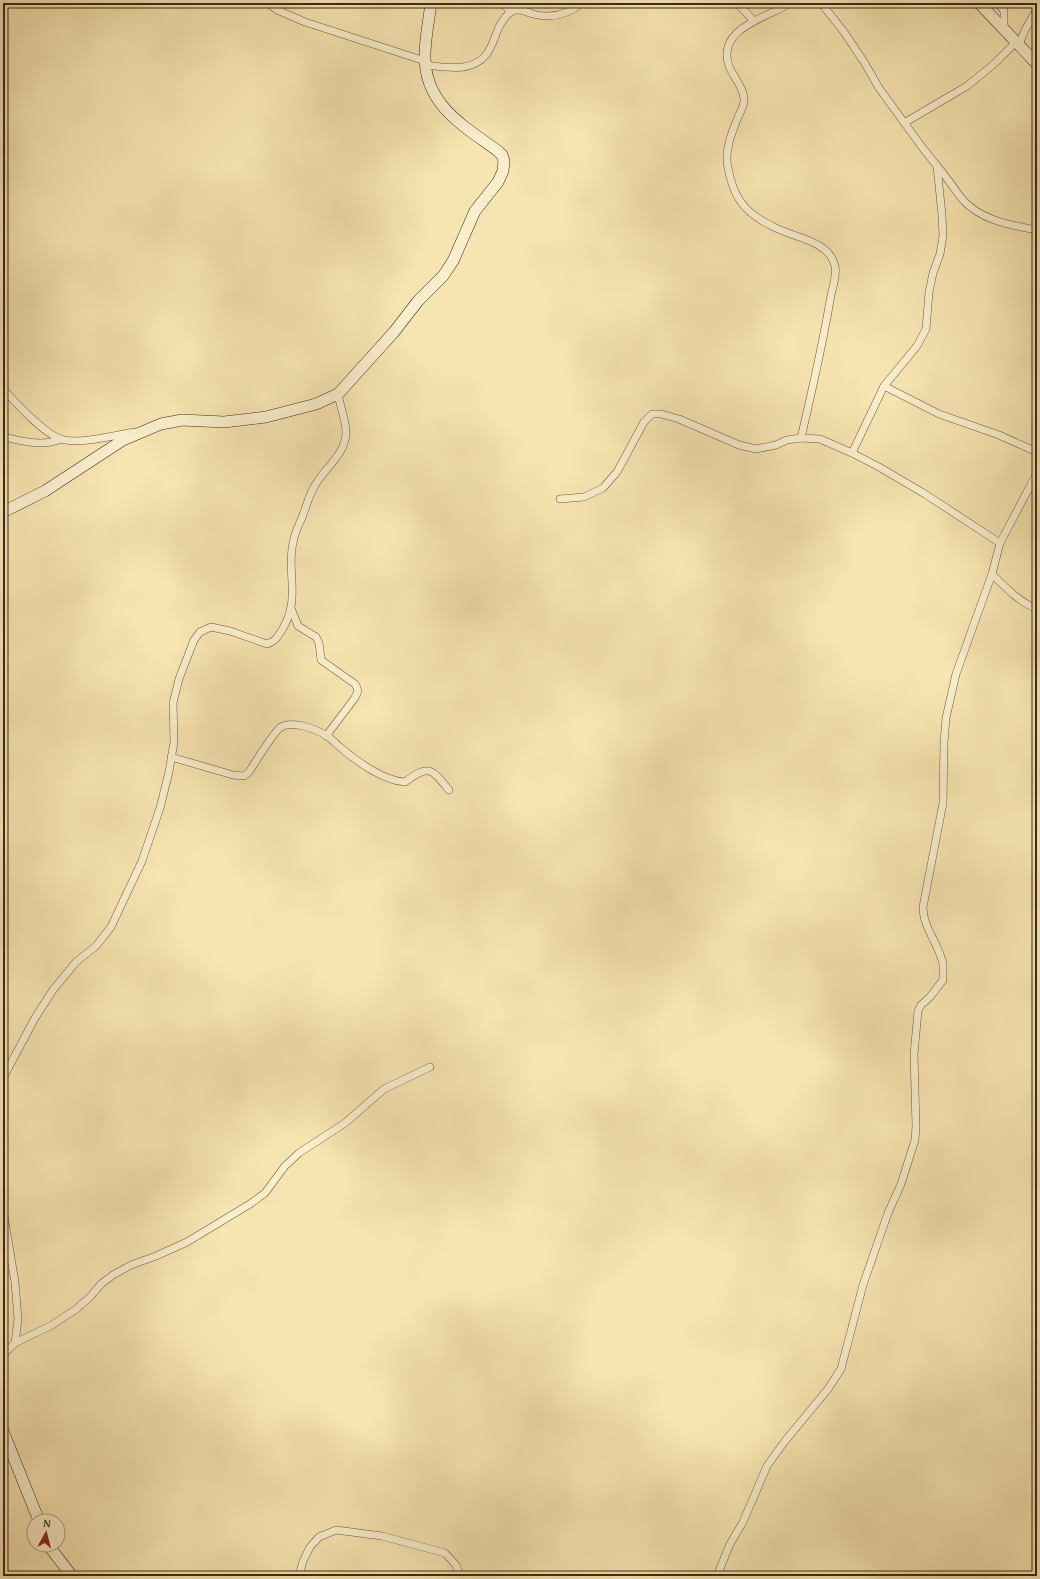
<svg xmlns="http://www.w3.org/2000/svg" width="1040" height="1579" viewBox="0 0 1040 1579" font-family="'Gentium Book Plus',serif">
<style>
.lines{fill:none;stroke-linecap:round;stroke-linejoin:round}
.street-casing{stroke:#685940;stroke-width:8}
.secondary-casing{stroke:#392a1a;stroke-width:12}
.street{stroke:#faeecc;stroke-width:7}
.secondary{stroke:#faeecc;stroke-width:11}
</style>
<rect width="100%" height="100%" fill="#f7e5b1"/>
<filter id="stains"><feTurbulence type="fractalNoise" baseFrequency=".005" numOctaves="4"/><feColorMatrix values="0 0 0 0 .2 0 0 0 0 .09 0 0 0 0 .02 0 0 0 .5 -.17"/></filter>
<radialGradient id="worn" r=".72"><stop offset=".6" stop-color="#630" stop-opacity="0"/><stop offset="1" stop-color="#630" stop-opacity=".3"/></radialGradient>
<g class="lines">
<defs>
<g id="street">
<path d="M268,3L277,10L305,22L425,61"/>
<path d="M502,3L511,12"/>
<path d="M737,3L754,21"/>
<path d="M790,3C767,18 716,28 729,66C733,77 743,86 744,98C745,103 741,111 739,115C732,132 724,150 728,168C730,178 733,190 739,199C746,211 761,221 774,227C794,238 829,240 835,266C837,274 833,287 831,295C823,343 812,391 801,438"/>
<path d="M821,3L844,32L864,62L879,88L922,147L937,166L942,215L943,236L940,254L933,273L929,292L926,329L917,346L884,386L852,453"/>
<path d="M998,3L1004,11V29"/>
<path d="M1019,45L1024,32L1037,9"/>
<path d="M425,65C445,67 471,73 486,55C493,46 495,35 500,25C503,20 507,14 512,11C520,8 526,12 533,14C551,19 567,15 582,3"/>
<path d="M904,123L967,86L994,64L1016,42"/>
<path d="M937,166C947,177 954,189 963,200C982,221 1011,225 1037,230"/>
<path d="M884,386L939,414L999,435L1037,452"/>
<path d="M3,389C16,403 44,434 61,439C78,445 116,435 134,432"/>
<path d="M3,437C22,441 42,447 61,439"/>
<path d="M560,499L584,497L603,488L617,472L644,422L652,414H661L679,419L739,445L756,449L776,445L787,440L801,438L820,439L852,453L879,467L925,494L1000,543"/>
<path d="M992,574C1005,587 1019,602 1037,609"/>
<path d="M291,608L298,626L316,637L319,643L321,660L355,684C359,690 358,693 354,699L326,736"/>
<path d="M171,757L233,775L244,776L249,772C255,763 274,731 281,727C293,720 316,729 327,736C332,739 336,744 341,748C356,761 384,781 405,782C429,764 431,768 449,790"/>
<path d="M3,1078L35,1018L53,990L76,962L96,946L111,927L142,861L160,808L169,772L174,742L173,703L179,679L194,640L200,632L211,627L230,631L267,644C275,642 278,636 282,630C302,597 285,572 294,538C296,530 300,523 303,515C307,504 310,492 317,482C328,465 345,454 346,433C346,420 340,406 338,394"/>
<path d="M3,1210L15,1282L18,1319L15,1343"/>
<path d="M3,1355L15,1343L52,1325L75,1310L90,1297L101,1284L113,1275L131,1265L156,1256L187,1242L250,1204L265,1193L285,1166L299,1153L345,1123L384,1089L430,1067"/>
<path d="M299,1576L303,1561L310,1547L319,1537L336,1530L382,1536L445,1553L456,1565L460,1576"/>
<path d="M717,1576L730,1544L743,1522L767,1466L785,1441L828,1389L841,1369L863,1285L888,1213L901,1184L915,1140L916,1126L914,1054L918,1011L921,1005L930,997L943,980C943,975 943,969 943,964C939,944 923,928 923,907L943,803L944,742L946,718L956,674L992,574L1000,543L1037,473"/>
</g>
<g id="secondary">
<path d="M979,3L1037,64"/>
<path d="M3,512L45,491L123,440L161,424L182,420L224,422L266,417L316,404L338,394L394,332L418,301L443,276L453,261L475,211L498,182L503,171L504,161L502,155L498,151C462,125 424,104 425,55C425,38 429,20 431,3"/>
<path d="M3,1431L39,1521"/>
<path d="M48,1545L72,1576"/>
</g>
</defs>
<use href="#street" class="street-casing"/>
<use href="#secondary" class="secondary-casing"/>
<use href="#street" class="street"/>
<use href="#secondary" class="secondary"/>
</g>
<rect width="1040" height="1579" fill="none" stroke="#f7e5b1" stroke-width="16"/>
<rect x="4" y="4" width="1032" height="1571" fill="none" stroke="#392a1a" stroke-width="2"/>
<rect x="8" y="8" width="1024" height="1563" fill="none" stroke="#392a1a"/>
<g transform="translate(46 1533) rotate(7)"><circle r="19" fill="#faeecc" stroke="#ada085"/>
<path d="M0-3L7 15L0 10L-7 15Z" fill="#8f2418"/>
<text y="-6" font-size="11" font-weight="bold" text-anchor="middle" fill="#392a1a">N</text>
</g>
<rect width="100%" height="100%" filter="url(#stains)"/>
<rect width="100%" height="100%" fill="url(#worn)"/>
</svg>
